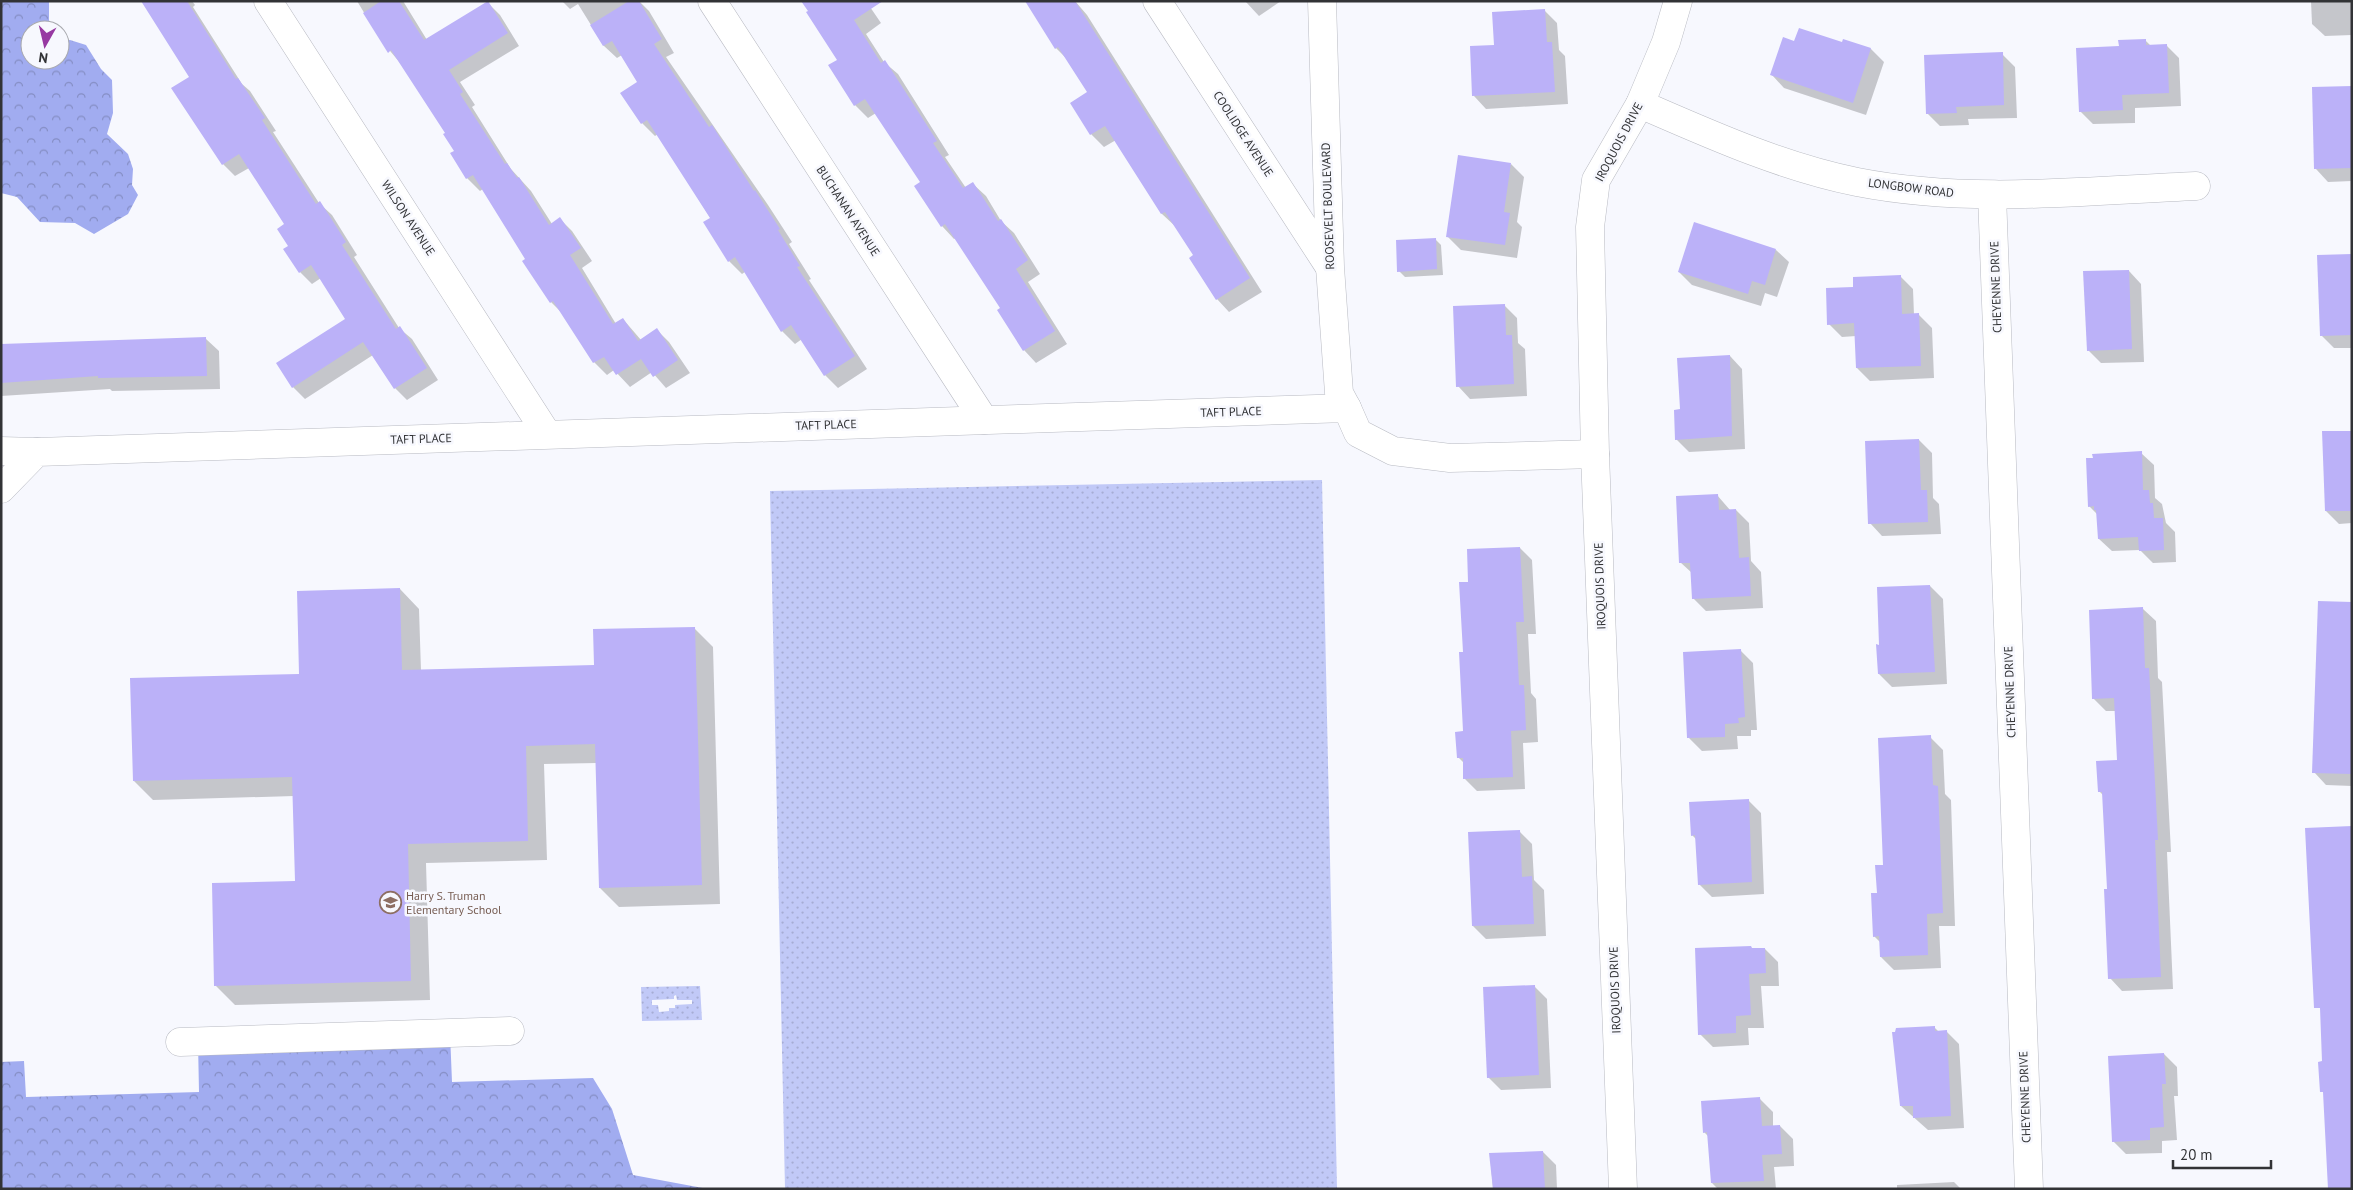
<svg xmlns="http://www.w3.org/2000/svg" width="2353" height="1190" viewBox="0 0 2353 1190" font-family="'PT Sans',sans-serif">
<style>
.forest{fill:url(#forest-crowns)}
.park{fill:url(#park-dots);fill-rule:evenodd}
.shadow{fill:#0003}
.building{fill:#bbb1f8}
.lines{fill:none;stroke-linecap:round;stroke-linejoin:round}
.minor-casing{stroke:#b8bac2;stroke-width:29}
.minor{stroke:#fff;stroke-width:28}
.labels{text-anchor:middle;stroke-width:5;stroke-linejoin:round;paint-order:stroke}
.street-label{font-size:12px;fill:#323336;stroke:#f7f8fe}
.education-label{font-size:12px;fill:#785e54;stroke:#f7f8fe;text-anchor:start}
</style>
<defs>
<pattern id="forest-crowns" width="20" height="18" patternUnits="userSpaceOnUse" patternTransform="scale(1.25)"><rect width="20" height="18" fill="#a1acf0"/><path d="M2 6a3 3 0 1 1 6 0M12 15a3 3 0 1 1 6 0" fill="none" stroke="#848dc3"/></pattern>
<pattern id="park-dots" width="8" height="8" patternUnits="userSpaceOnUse" patternTransform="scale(1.25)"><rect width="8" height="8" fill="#c1c9f7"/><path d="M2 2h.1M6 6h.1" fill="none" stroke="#a6add4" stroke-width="1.8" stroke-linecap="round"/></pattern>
</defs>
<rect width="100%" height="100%" fill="#f7f8fe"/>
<g class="forest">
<path d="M1,1H49V20L52,30H30V60H60V39L62,41L70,40L86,45L101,69L112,80L113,113L107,134L128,154L133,169L132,185L138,195L128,214L94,234L75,223L40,222L17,197L1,193Z"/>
<path d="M450,1033L452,1082L593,1078L612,1109L633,1175L708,1189H1V1062L24,1061L26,1097L199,1092L198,1042Z"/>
</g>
<g class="park">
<path d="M1322,480L1337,1189H785L770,491Z"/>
<path d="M700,986L702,1020L642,1021L641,987ZM676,995L677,1000H692V1004L675,1005V1008H669V1011L659,1012L658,1005H652V1000L674,999V996Z"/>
</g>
<g class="shadow">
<path d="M146,1H192L195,5L193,7L242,84L250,91L276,131L273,132L319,203L332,215L357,255L354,257L399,328L412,339L438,380L407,400L395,388L373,355L305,399L293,387L347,319L321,278L312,284L300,272L290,246L286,224L249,168L235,176L223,164L190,77Z"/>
<path d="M357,1H403L427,40L488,3L500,15L519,46L460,82L475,105L472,107L511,169L531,191L552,224L560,219L572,231L592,261L582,268L616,324L623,319L641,340L657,330L669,342L690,373L666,388L652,372L630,387L614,370L607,375L594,362L563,314L551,302L527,260L483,189L480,191L467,178L451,153L456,151L446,133L401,64L380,39Z"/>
<path d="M562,1H639L649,11L674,53L666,57L768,205L792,242L789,244L811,279L809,280L867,369L838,388L825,375L802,339L795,344L782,331L745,272L742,274L729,261L711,219L658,134L655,136L642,123L639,82L622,55L617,58L604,46L578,4L570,9Z"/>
<path d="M1031,1H1075L1087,15L1262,292L1229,312L1217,299L1195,256L1175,226L1162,214L1116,140L1104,147L1091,134L1071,103L1089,92L1069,61L1056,48Z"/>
<path d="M1245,1H1281L1259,16Z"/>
<path d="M2311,1H2352V35L2325,36L2312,24Z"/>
<path d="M868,4L881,23L866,34L884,62L898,74L949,155L945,157L966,188L973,184L986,196L1001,221L1014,233L1040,274L1028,282L1067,344L1036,363L1024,350L1002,308L956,238L954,239L942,226L922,183L876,113L868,118L855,105L839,60L808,12Z"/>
<path d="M1544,10L1557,23L1559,50L1565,56L1568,104L1486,109L1474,96L1496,46Z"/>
<path d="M1843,40L1871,49L1884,62L1866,115L1784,88L1772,75L1795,43H1843Z"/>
<path d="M2145,40L2151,46H2167L2179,58L2181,106L2135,108V123L2093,124L2080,111L2120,47Z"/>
<path d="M2002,54L2015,67L2017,118L1968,119L1969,125L1940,126L1927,113Z"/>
<path d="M2352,87V181L2328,182L2316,169Z"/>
<path d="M1511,164L1524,177L1517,222L1522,227L1517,258L1461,250L1448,237Z"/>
<path d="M1435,239L1441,245L1443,275L1405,277L1399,271Z"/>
<path d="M1776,250L1789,262L1777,297L1765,293L1761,306L1692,285L1679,272Z"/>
<path d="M2352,255V348H2334L2321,335Z"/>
<path d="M2129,271L2141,284L2144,362L2101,363L2088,350L2084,272Z"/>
<path d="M1900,276L1913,289L1914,315H1919L1932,328L1934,378L1870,381L1857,368L1856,336L1842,337L1829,324L1855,288Z"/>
<path d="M1504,305L1517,318L1518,343L1525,349L1527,396L1470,399L1458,386Z"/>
<path d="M206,339L219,351L220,389L112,391L110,389L1,396V345Z"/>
<path d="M1730,356L1742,369L1745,449L1689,452L1676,439L1681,410Z"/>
<path d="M2352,432V523L2339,524L2326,511Z"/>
<path d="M1919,440L1932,453L1933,498L1939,504L1941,534L1882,536L1870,523Z"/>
<path d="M2141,453L2154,465L2155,498L2162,504L2166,523L2175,532L2176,562L2153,563L2140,550L2112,551L2099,539L2098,515L2089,506L2094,459Z"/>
<path d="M1717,495L1730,510H1736L1749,523L1751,561L1761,572L1763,608L1706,611L1693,598L1692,573L1680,562Z"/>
<path d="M1520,548L1532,560L1536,634H1528L1531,693L1536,699L1538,742L1523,743L1525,789L1477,791L1465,779L1464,763L1458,757L1464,733V653L1470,583Z"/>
<path d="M1930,586L1943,599L1947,684L1892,687L1879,674L1881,646Z"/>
<path d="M400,589L419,609L421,671L595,666L694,628L713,647L720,904L619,907L600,888L597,763L544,764L547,860L426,863L430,1000L235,1005L216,986L296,882L294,796L153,800L134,781L300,675Z"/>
<path d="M2352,603V786L2326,785L2314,772Z"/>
<path d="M2143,609L2156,621L2158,678L2162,682L2171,852H2167L2173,989L2122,991L2110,978L2109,890L2104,796L2099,791L2118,762L2116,711H2106L2093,698Z"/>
<path d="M1740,650L1753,663L1757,730H1751V736H1737L1738,749L1702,751L1689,738Z"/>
<path d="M1930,737L1943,750L1945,794L1951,800L1955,926H1939L1941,968L1894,970L1881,957V943L1874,936L1878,894L1884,866Z"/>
<path d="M1748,800L1761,813L1764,894L1712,897L1699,884L1697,840L1692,835Z"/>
<path d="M1520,832L1532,844L1534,880L1544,890L1546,936L1486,939L1473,926Z"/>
<path d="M1753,949H1765L1778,962L1779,986H1761L1764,1028H1748L1749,1045L1713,1047L1700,1034Z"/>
<path d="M1534,986L1547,999L1551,1088L1501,1090L1488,1077Z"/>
<path d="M1935,1028L1939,1032L1946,1031L1959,1044L1964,1128L1928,1130L1901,1106L1894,1034Z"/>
<path d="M2164,1054L2177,1067L2178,1096H2174L2177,1140L2162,1141V1153L2126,1154L2113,1141Z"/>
<path d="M1760,1099L1773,1112V1126H1780L1793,1139L1794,1166L1774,1167L1776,1189H1718L1712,1183L1709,1137L1704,1132Z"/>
<path d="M1543,1152L1556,1165L1557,1189H1493L1490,1154Z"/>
<path d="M1954,1182L1961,1189H1897V1185Z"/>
</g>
<g class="building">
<path d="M141,1H187L236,79L238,78L265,118L262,120L316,204L320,201L346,242L342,245L396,329L400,326L427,368L394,389L363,342L292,388L276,363L345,319L311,265L299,273L283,249L288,246L277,229L284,224L239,154L222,165L171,88L189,77Z"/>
<path d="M381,1H399L424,40L488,1L508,33L449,70L463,92L460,94L505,164L507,163L517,178L519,177L549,225L560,217L581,248L570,255L613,324L623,318L638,341L657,328L678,360L653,377L641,359L616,375L604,357L593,363L553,301L550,303L522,261L525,259L473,175L466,179L450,153L454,151L443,134L445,133L391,50L388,53L363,13Z"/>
<path d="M629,1H639L662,39L654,44L709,127L712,125L754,191L755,190L780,229L778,230L800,266L797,267L855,356L824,376L791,325L781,332L735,257L728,262L703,222L710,218L647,120L641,124L620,93L637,82L612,41L603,46L590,25Z"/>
<path d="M801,1H883L854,20L881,63L885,60L937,141L933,143L963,188L973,182L998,221L1001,219L1028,260L1016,269L1055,331L1023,351L997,310L1000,308L945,224L941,227L914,186L920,182L865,99L854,106L828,65L837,60L806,12L808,11Z"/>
<path d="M1025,1H1075L1250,278L1216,300L1189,258L1193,255L1165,212L1161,214L1105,126L1090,135L1070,103L1087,92L1058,47L1055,49Z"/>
<path d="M1545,9L1547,42H1552L1555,92L1472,96L1470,46L1494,45L1492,12Z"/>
<path d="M1799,28L1842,42L1843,39L1871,48L1853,103L1770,75L1783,37L1794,41Z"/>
<path d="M2146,39V45L2167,44L2169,93L2122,95L2123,110L2079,112L2076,48L2119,46L2118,40Z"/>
<path d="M2003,52L2004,105L1956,107L1957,113L1926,114L1924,55Z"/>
<path d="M2352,86V168L2314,169L2312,87Z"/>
<path d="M1458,155L1511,163L1504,212L1510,213L1505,245L1446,237Z"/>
<path d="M1694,222L1776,249L1765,285L1752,281L1748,294L1678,272Z"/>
<path d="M1436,238L1437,269L1397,272L1396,240Z"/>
<path d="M2352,254V335L2320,336L2317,255Z"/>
<path d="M2129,270L2132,349L2087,351L2083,271Z"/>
<path d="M1901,275L1902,314L1919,313L1921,366L1856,368L1854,323L1827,325L1826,288L1853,287V277Z"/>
<path d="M1505,304L1506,335H1512L1514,384L1456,387L1453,306Z"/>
<path d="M206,337L207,376L98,378V376L1,383V344Z"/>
<path d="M1730,355L1732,436L1675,440L1674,410L1680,409L1677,358Z"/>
<path d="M2322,431H2352V511H2325Z"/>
<path d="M1919,439L1921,490H1927L1928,522L1868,524L1865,441Z"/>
<path d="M2142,451L2143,490H2149L2150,503H2153L2154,518H2163L2164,550L2139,551L2138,537L2098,539L2096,510H2094V506L2088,507L2086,458H2093L2092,454Z"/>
<path d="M1718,494L1719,510L1736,509L1739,558L1749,557L1751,596L1692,599L1690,563H1679L1676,496Z"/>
<path d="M1520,547L1524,622H1516L1519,685H1524L1526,730L1511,731L1513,777L1463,779V758H1457L1455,732L1463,731L1459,652H1463L1459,582H1468L1467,549Z"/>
<path d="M1930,585L1935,672L1878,674L1876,644L1879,645L1877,587Z"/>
<path d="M400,588L402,670L594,665L593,629L695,627L702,885L599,888L595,744L526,746L528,841L408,844L411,981L214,986L212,883L295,881L292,777L133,781L130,678L299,674L297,591Z"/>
<path d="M2318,601L2352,602V774L2312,773Z"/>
<path d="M2143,607L2145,668H2149L2158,840H2155L2161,977L2108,979L2104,889H2107L2102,792H2098L2096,761L2117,760L2114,698L2092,699L2089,610Z"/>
<path d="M1741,649L1745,717L1738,718L1739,723L1725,724V737L1687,738L1683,652Z"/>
<path d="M1931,735L1933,785L1938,786L1943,913L1927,914L1928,955L1880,957L1879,936L1873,937L1871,893H1877L1875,865H1883L1878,738Z"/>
<path d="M1749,799L1752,882L1698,885L1695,835L1691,836L1689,802Z"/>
<path d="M2352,826V1189H2328L2323,1092H2320L2318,1062L2322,1061L2320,1008H2314L2305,828Z"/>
<path d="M1520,830L1522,877L1532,876L1534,924L1472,926L1468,832Z"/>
<path d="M1751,946L1752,948H1765L1766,973L1749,974L1751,1015L1736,1016V1033L1698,1035L1695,948Z"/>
<path d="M1535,985L1539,1075L1487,1078L1483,987Z"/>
<path d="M1935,1026V1031L1947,1030L1951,1116L1913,1118V1106H1900L1892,1032H1895L1896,1028Z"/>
<path d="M2164,1053L2166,1084H2162L2164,1127L2150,1128V1140L2112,1142L2108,1056Z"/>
<path d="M1760,1097L1762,1126L1780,1125L1782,1154L1762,1155L1764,1181L1711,1183L1707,1132L1703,1133L1701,1101Z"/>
<path d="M1543,1151L1545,1189H1493L1489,1153Z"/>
</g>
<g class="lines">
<defs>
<g id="minor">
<path d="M268,1L547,434"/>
<path d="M712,1L984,420"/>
<path d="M1157,1L1329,266"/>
<path d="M1322,1L1330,267L1339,393L1347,408"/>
<path d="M1640,104C1709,134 1782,167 1857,182C1969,204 2083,191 2196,186"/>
<path d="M1992,195L2029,1189"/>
<path d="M1,451L37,452"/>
<path d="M1,489L37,452L1347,408L1358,433L1393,451L1450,458L1595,454"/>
<path d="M180,1042L510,1031"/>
<path d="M1623,1189L1595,454L1590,227L1596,180L1640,104L1666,42L1678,1"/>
</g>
</defs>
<use href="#minor" class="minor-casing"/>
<use href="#minor" class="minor"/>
</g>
<defs>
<symbol id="school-ring" viewBox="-11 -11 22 22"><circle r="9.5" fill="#f7f8fe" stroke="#8d6e63" stroke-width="1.5"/><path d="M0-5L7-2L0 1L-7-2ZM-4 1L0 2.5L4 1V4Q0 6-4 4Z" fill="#8d6e63"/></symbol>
</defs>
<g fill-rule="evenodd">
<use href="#school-ring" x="378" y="890" width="25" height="25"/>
</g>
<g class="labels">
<g class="street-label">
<text transform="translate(1243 134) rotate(57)" y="4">COOLIDGE AVENUE</text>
<text transform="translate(1619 142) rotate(-62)" y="4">IROQUOIS DRIVE</text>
<text transform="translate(1911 188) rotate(7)" y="4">LONGBOW ROAD</text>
<text transform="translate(1328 206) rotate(-92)" y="4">ROOSEVELT BOULEVARD</text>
<text transform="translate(848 211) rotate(57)" y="4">BUCHANAN AVENUE</text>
<text transform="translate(408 218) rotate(57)" y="4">WILSON AVENUE</text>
<text transform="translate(1996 287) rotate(-92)" y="4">CHEYENNE DRIVE</text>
<text transform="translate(1231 412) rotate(-2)" y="4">TAFT PLACE</text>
<text transform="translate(826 425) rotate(-2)" y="4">TAFT PLACE</text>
<text transform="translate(421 439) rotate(-2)" y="4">TAFT PLACE</text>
<text transform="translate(1600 586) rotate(-92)" y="4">IROQUOIS DRIVE</text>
<text transform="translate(2010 692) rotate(-92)" y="4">CHEYENNE DRIVE</text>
<text transform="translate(1615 990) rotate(-92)" y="4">IROQUOIS DRIVE</text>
<text transform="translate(2025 1097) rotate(-92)" y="4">CHEYENNE DRIVE</text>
</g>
<g class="education-label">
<text x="406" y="900">Harry S. Truman<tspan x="406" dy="14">Elementary School</tspan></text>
</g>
</g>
<rect width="2353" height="1190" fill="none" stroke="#323336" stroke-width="5"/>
<g transform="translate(45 45) rotate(188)"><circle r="24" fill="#f7f8fe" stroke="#a8a9ae"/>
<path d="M0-4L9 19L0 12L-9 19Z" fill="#9739a2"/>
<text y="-8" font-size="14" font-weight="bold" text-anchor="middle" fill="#323336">N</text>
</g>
<path d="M2173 1160v8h98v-8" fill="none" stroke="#323336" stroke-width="2.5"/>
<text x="2180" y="1160" font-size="15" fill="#323336" stroke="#f7f8fe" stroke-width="4" paint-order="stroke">20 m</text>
</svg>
